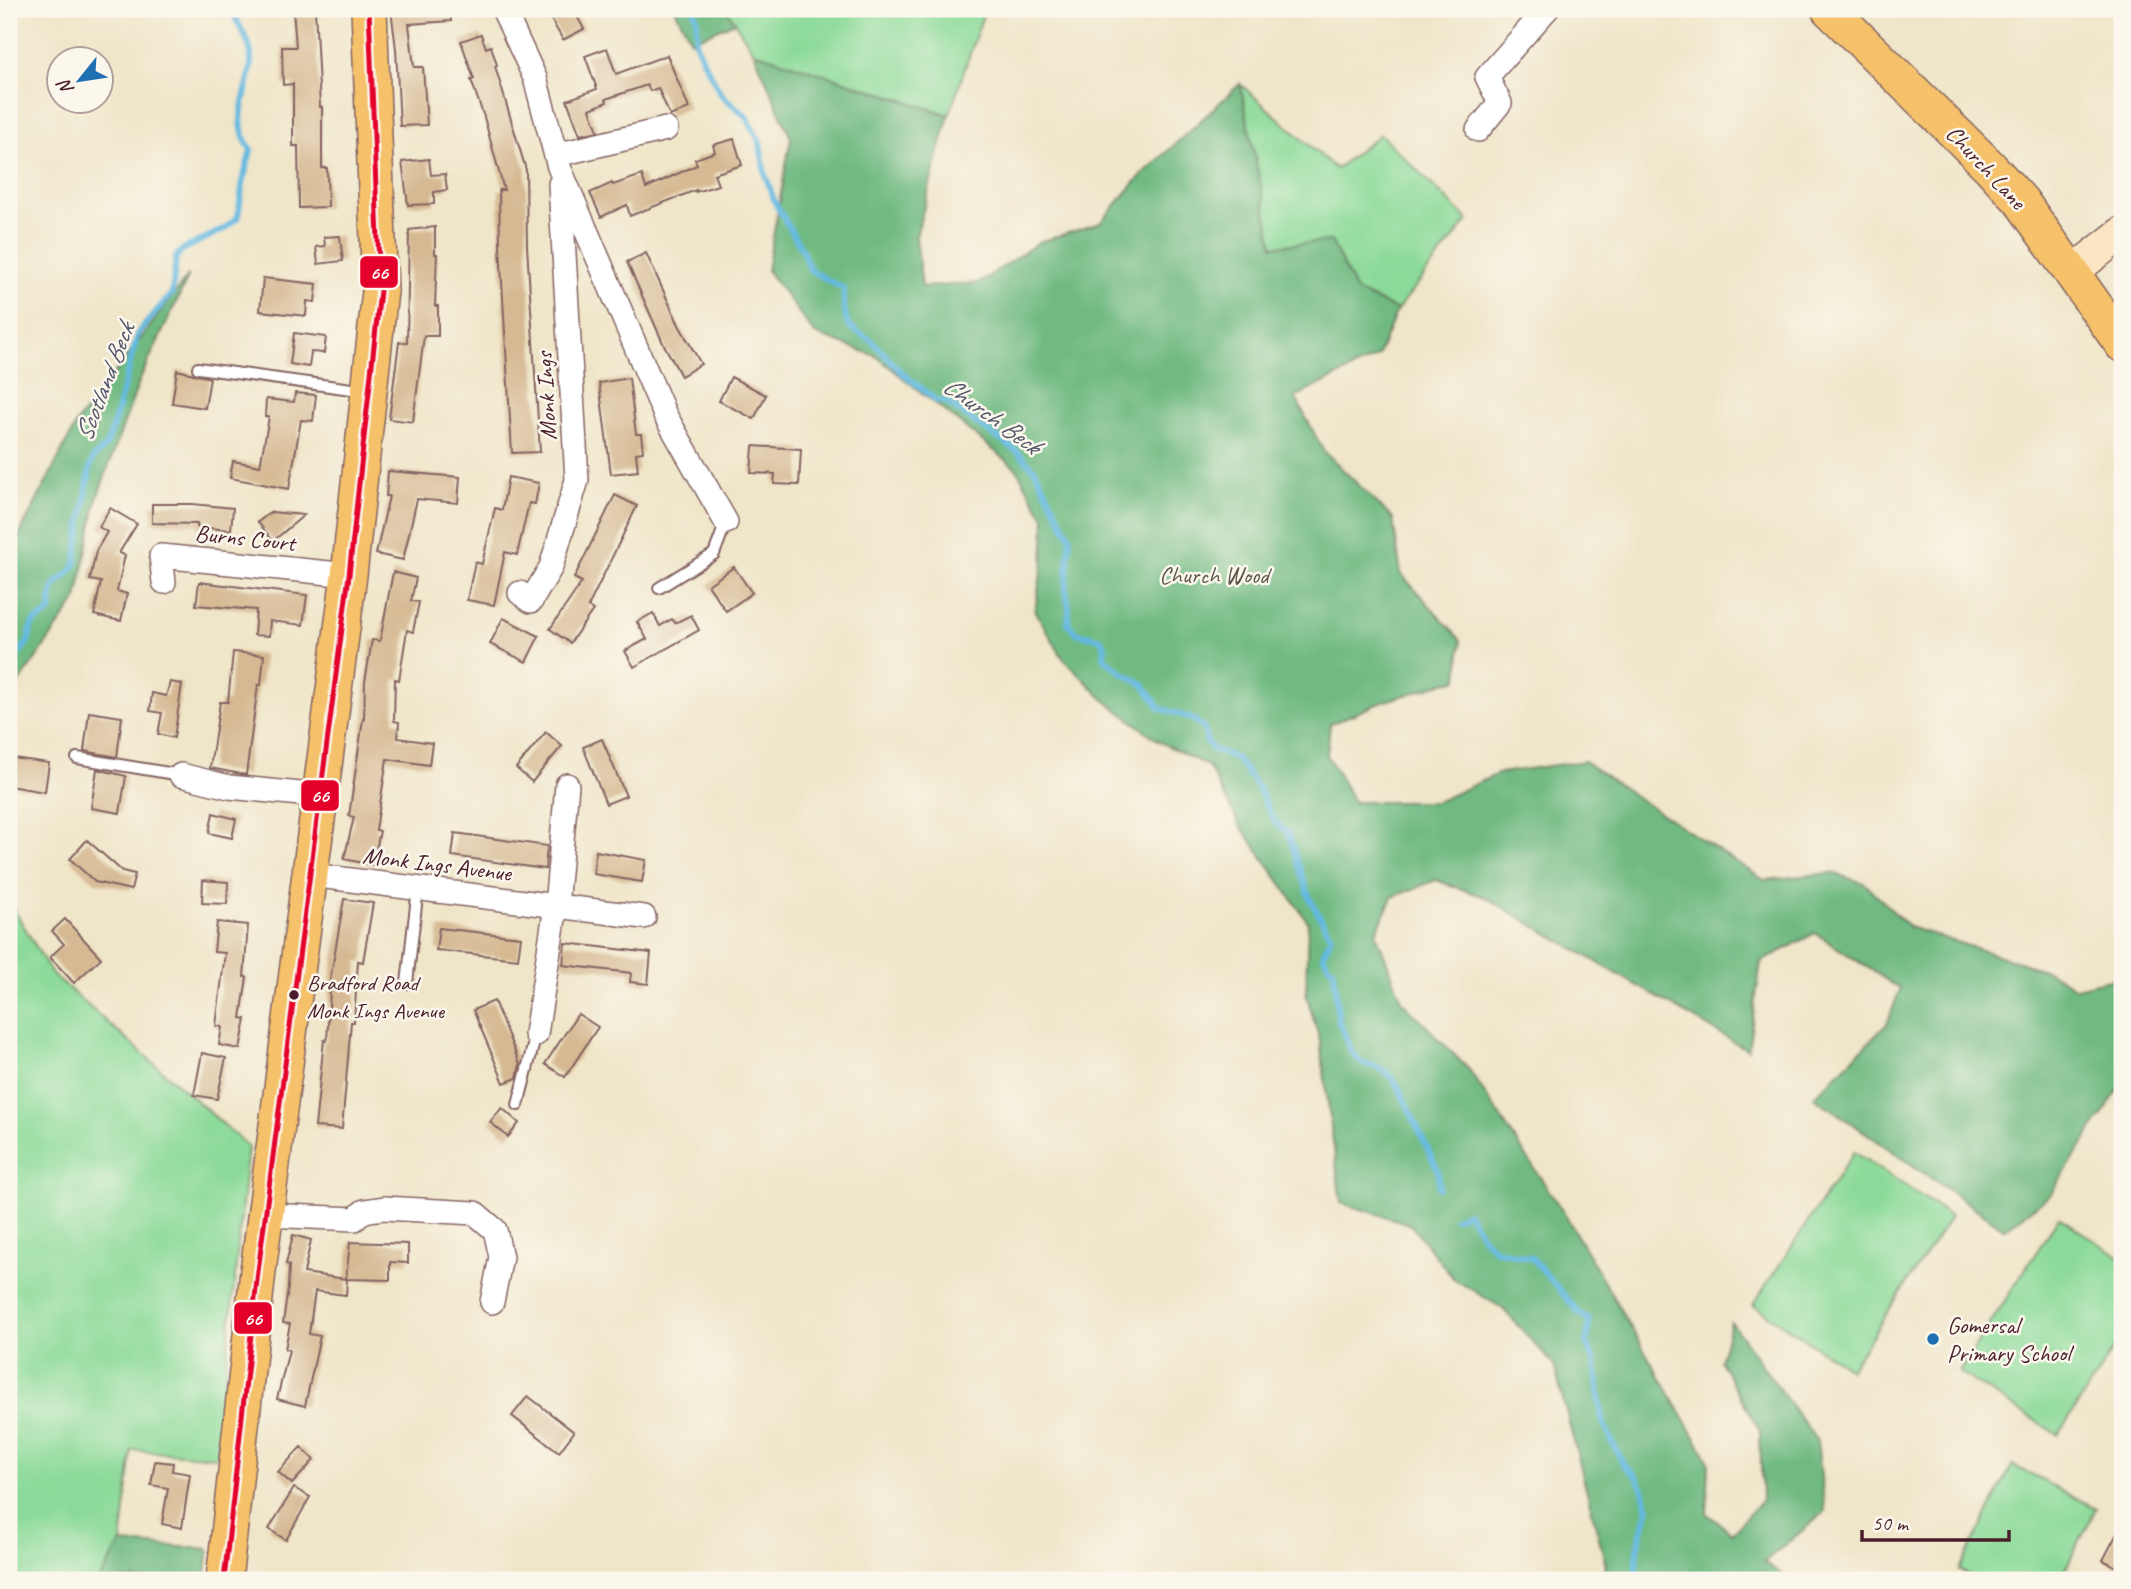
<svg xmlns="http://www.w3.org/2000/svg" width="2131" height="1589" viewBox="0 0 2131 1589" font-family="Caveat,sans-serif">
<style>
.green{fill:#8bda99;stroke:#6a7c62;stroke-width:2}
.forest{fill:#70ba81;stroke:#5d6c56;stroke-width:2}
.lines{fill:none;stroke-linecap:round;stroke-linejoin:round}
.stream{stroke:#64b9e0;stroke-width:6}
.building{fill:#d6b993}
.lane-casing{stroke:#846462;stroke-width:14}
.street-casing{stroke:#846462;stroke-width:26}
.secondary-casing{stroke:#846462;stroke-width:35}
.primary-casing{stroke:#846462;stroke-width:38}
.lane{stroke:#fff;stroke-width:10}
.street{stroke:#fff;stroke-width:23}
.secondary{stroke:#fbe6c4;stroke-width:32}
.primary{stroke:#f5c16b;stroke-width:35}
.bus-1-casing{stroke:#fbf7ec;stroke-width:10}
.bus-1{stroke:#e4002b;stroke-width:5}
.bus-dot{fill:#4a1f2b;stroke:#fbf7ec;stroke-width:2.5}
.poi-dot{fill:#1f6fb2;stroke:#fbf7ec;stroke-width:2.5}
.labels{text-anchor:middle;stroke-width:5;stroke-linejoin:round;paint-order:stroke}
.bus-label{font-size:22px;fill:#4a1f2b;stroke:#fbf7ec;text-anchor:start}
.street-label{font-size:24px;fill:#4a1f2b;stroke:#fbf7ec}
.park-label{font-size:24px;fill:#5e574c;stroke:#fbf7ec}
.poi-label{font-size:24px;fill:#4a1f2b;stroke:#fbf7ec;text-anchor:start}
.water-label{font-size:26px;font-style:italic;fill:#53556a;stroke:#fbf7ec}
.line-badge{stroke:#fbf7ec;stroke-width:2.5}
.badge-label{font-size:19px;text-anchor:middle;font-weight:bold;fill:#fff}
</style>
<rect width="100%" height="100%" fill="#fbf7ec"/>
<filter id="ink" filterUnits="userSpaceOnUse"><feTurbulence type="fractalNoise" baseFrequency=".0143" numOctaves="2"/><feDisplacementMap in="SourceGraphic" scale="14" xChannelSelector="R" yChannelSelector="G"/><feConvolveMatrix kernelMatrix="1 2 1 2 8 2 1 2 1" color-interpolation-filters="sRGB"/></filter>
<filter id="wash" filterUnits="userSpaceOnUse"><feTurbulence type="fractalNoise" baseFrequency=".00686" numOctaves="4" result="noise"/><feDisplacementMap in="SourceGraphic" scale="28" xChannelSelector="R" yChannelSelector="G"/><feGaussianBlur stdDeviation="1.57" result="paint"/><feColorMatrix in="noise" values="0 0 0 0 0 0 0 0 0 0 0 0 0 0 0 0 0 1.4 0 .05"/><feComposite in="paint" operator="in"/></filter>
<g filter="url(#wash)">
<rect width="100%" height="100%" fill="#efe5c8"/>
<g class="green">
<path d="M726,9H985L949,115L754,52Z"/>
<path d="M1240,84L1336,169L1380,134L1468,220L1397,310L1356,291L1331,241L1273,246Z"/>
<path d="M9,901L52,974L248,1146L217,1457L132,1450L121,1543L99,1580H9Z"/>
<path d="M1854,1152L1951,1216L1850,1369L1753,1305Z"/>
<path d="M2059,1217L2122,1259V1336L2058,1435L1959,1372Z"/>
<path d="M2012,1465L2096,1508L2060,1580H1979L1959,1570Z"/>
</g>
<g class="forest">
<path d="M675,9H726L735,22L691,41Z"/>
<path d="M754,52L949,115L916,236L922,287L979,283L1039,242L1100,223L1141,176L1240,84L1273,246L1331,241L1356,291L1397,310L1378,356L1295,397L1323,450L1393,519L1401,574L1461,640L1458,679L1382,702L1330,724L1327,755L1354,802H1436L1500,773L1584,761L1636,797L1764,880L1832,873L1864,883L1909,927L2050,972L2076,988L2122,977V1084L2050,1195L2005,1229L1814,1097L1887,1024L1900,989L1815,933L1761,962L1748,1050L1485,897L1436,880L1392,897L1376,933L1402,1001L1470,1071L1565,1215L1709,1461L1707,1514L1732,1533L1762,1500L1760,1431L1720,1361L1731,1322L1817,1441L1825,1512L1764,1562L1789,1580H1603L1606,1565L1554,1365L1502,1308L1454,1279L1410,1224L1341,1203L1320,1041L1306,993L1308,922L1240,825L1208,766L1160,742L1102,698L1062,657L1035,610L1043,562L1045,519L1016,468L876,356L815,334L767,270L791,138Z"/>
<path d="M189,275L140,379L97,498L77,599L9,697V555L77,422Z"/>
<path d="M121,1543L209,1549L205,1580H99Z"/>
</g>
<g class="lines">
<g class="stream">
<path d="M694,9L697,20L696,44L704,62L721,94L747,117L760,143L765,174L775,203L800,246L810,270L844,289V309L848,326L872,341L901,372L937,401L943,400L1018,452L1035,470L1070,537L1066,590L1069,607L1068,624L1077,633L1101,639L1105,646L1104,658L1121,672L1143,684L1160,708L1193,719L1204,728L1206,740L1212,749L1236,758L1259,789L1274,821L1288,833L1310,899L1331,937L1323,954L1328,965L1334,970L1338,1019L1352,1053L1363,1064L1375,1066L1388,1073L1399,1088L1438,1171L1439,1188"/>
<path d="M9,666L28,642L32,624L50,612C52,604 50,594 54,587C59,578 70,575 75,565L90,468L93,458L106,446L112,430L138,333L172,293L176,257L182,250L224,229L238,217L243,181L251,150C226,115 257,85 250,49C247,37 236,21 231,9"/>
<path d="M1455,1218L1468,1213L1483,1237L1495,1250L1532,1258L1579,1313L1589,1319L1587,1342L1595,1364L1602,1420L1623,1464L1636,1476L1643,1490L1648,1510L1639,1541L1635,1576L1637,1580"/>
</g>
</g>
<g id="blocks">
<g class="building">
<path d="M293,9H315L320,107H322V168H327L328,207L299,208L298,146H293V84L283,85L282,47H296Z"/>
<path d="M391,9H450L451,21L409,24L414,67H423L427,125L400,126L396,49Z"/>
<path d="M545,9H573L584,29L563,40Z"/>
<path d="M481,34L486,48L491,46L497,65L495,66L526,170L527,246L540,452L512,453L500,247L499,190H504L484,117L471,80L474,79L461,41Z"/>
<path d="M607,48L616,74L667,55L689,108L670,116L658,88L650,91L647,85L606,99L607,102L590,109L598,131L580,135L567,100L597,89L585,56Z"/>
<path d="M734,139L742,165L714,174L718,185L696,192V190L630,216L627,205L601,217L590,193L612,183L613,185L642,175L646,188L697,165L695,159L715,152L713,145Z"/>
<path d="M429,159L431,175L445,174L447,190L434,192V204L408,205L402,162Z"/>
<path d="M435,227V254H437L435,306H438V336H424L413,422L389,419L399,342L407,343L409,230Z"/>
<path d="M340,236L343,261L318,264L316,247L325,246L324,237Z"/>
<path d="M646,253L679,325L701,364L681,376L663,343L627,262Z"/>
<path d="M263,278L317,284L315,302L307,301L306,316L260,311Z"/>
<path d="M294,333L326,337L324,353L311,352L309,367L290,364Z"/>
<path d="M177,370L210,378L205,408L172,403Z"/>
<path d="M731,377L766,395L754,419L719,401Z"/>
<path d="M629,378L636,434H641L643,452L636,453L638,471L611,474L599,383Z"/>
<path d="M295,393L316,395L313,421L301,420L289,489L230,478L233,461L260,466L269,417H265L266,399L294,402Z"/>
<path d="M753,446L801,449L799,485L774,484L775,474L751,473Z"/>
<path d="M388,471L460,477L458,503L417,499L403,560L376,554L389,496H386Z"/>
<path d="M508,477L539,483L535,504L529,503L517,555L505,552L494,605L467,600L475,562L482,564L495,508L502,510Z"/>
<path d="M615,495L637,506L588,607L593,610L570,643L550,629L582,582L574,578Z"/>
<path d="M152,504H192L233,508L231,530L197,527V524L152,523Z"/>
<path d="M110,508L137,524L119,553L125,555L117,591L127,594L121,621L94,615L101,582L90,580L96,551L107,532L99,527Z"/>
<path d="M271,512L304,515L273,541L258,522Z"/>
<path d="M734,567L752,593L726,611L708,585Z"/>
<path d="M393,572L416,578L411,601L419,602L413,632L407,630L399,680L395,679L394,721L399,722L398,738L432,743L429,765L387,759L376,830L380,831L373,865L344,859L354,817L349,816L363,719H364L365,682L372,640L380,641Z"/>
<path d="M199,582L307,595L303,625L270,621L269,636L254,635L256,610L196,605Z"/>
<path d="M653,613L660,626L672,619L675,623L691,615L699,630L634,667L625,651L647,639L637,622Z"/>
<path d="M503,618L539,636L526,662L490,644Z"/>
<path d="M233,652L264,655L261,685H258L246,775L210,768L220,702H228Z"/>
<path d="M170,682L182,684L174,738L158,734L162,713L150,711L152,693L166,696Z"/>
<path d="M89,712L122,717L117,757L84,751Z"/>
<path d="M546,732L562,746L532,782L516,768Z"/>
<path d="M602,739L626,796L606,804L583,747Z"/>
<path d="M13,758L49,763L45,792L9,786Z"/>
<path d="M97,769L126,776L120,813L91,808Z"/>
<path d="M213,813L236,819L232,838L209,833Z"/>
<path d="M455,833L547,846L545,869L452,856Z"/>
<path d="M87,840L122,871L135,874L131,890L95,882L70,859Z"/>
<path d="M596,851L646,860L642,882L593,874Z"/>
<path d="M203,880L228,882L227,904L202,903Z"/>
<path d="M344,899L373,903L363,962L358,961L354,1022H351L342,1129L315,1127L324,1040L327,1041L331,975Z"/>
<path d="M65,919L101,958L74,983L50,957L64,944L52,931Z"/>
<path d="M217,922L248,925L244,977H247L241,1018L246,1019L240,1049L219,1045L222,1027L216,1026L225,953L214,952Z"/>
<path d="M439,928L521,937L518,959L436,950Z"/>
<path d="M565,943L651,953L648,984L630,982L631,973L563,965Z"/>
<path d="M494,1001L520,1064L517,1078L504,1083L473,1010Z"/>
<path d="M578,1014L598,1027L565,1077L545,1064Z"/>
<path d="M202,1053L226,1058L217,1099L194,1095Z"/>
<path d="M502,1108L519,1123L508,1137L490,1122Z"/>
<path d="M293,1235L311,1240L304,1273L346,1279L350,1242L408,1244V1263L390,1262V1280L347,1279L346,1295L315,1291L309,1334L320,1336L305,1406L277,1399L289,1350L285,1349L290,1324L283,1323L288,1288L289,1265L286,1264Z"/>
<path d="M528,1396L574,1432L559,1452L512,1416Z"/>
<path d="M301,1447L314,1460L292,1484L278,1472Z"/>
<path d="M155,1461L173,1463L172,1471L190,1474L182,1528L162,1524L168,1488L151,1485Z"/>
<path d="M294,1488L310,1497L286,1540L269,1529Z"/>
<path d="M2122,1524V1570L2103,1560Z"/>
</g>
</g>
</g>
<g filter="url(#ink)">
<use href="#blocks" fill-opacity="0" stroke="#846462" stroke-width="2"/>
<g class="lines">
<defs>
<g id="lane">
<path d="M198,368L366,391"/>
<path d="M659,588L714,554L726,522"/>
<path d="M77,758L181,775"/>
<path d="M407,983L418,888"/>
<path d="M518,1105L536,1034"/>
</g>
<g id="street">
<path d="M503,9L535,78L559,167L665,415L726,522"/>
<path d="M1478,130L1500,103L1487,77L1547,9"/>
<path d="M556,155L666,129"/>
<path d="M164,582L161,556L349,575"/>
<path d="M520,593L531,601L551,567L577,480L560,184"/>
<path d="M181,775L229,787L321,796"/>
<path d="M311,875L644,917"/>
<path d="M536,1034L556,906L567,785"/>
<path d="M266,1215L355,1219L364,1211L384,1208L475,1213L495,1230L501,1257L492,1302"/>
</g>
<path id="secondary" d="M2072,272L2122,233"/>
<g id="primary">
<path d="M1829,9L1989,166L2021,201L2122,344"/>
<path d="M224,1580L258,1271L349,575L380,291L369,9"/>
</g>
</defs>
<use href="#lane" class="lane-casing"/>
<use href="#street" class="street-casing"/>
<use href="#secondary" class="secondary-casing"/>
<use href="#primary" class="primary-casing"/>
<use href="#lane" class="lane"/>
<use href="#street" class="street"/>
<use href="#secondary" class="secondary"/>
<use href="#primary" class="primary"/>
<defs>
<path id="bus-1" d="M224,1580L258,1271L349,575L380,291L369,9"/>
</defs>
<use href="#bus-1" class="bus-1-casing"/>
<use href="#bus-1" class="bus-1"/>
</g>
</g>
<circle class="bus-dot" cx="294" cy="995" r="6"/>
<circle class="poi-dot" cx="1933" cy="1339" r="7"/>
<g class="labels">
<g class="bus-label">
<text x="307" y="990">Bradford Road<tspan x="307" dy="28">Monk Ings Avenue</tspan></text>
</g>
<g class="street-label">
<text transform="translate(1986 167) rotate(47)" y="8">Church Lane</text>
<text transform="translate(546 396) rotate(-93)" y="8">Monk Ings</text>
<text transform="translate(245 538) rotate(6)" y="8">Burns Court</text>
<text transform="translate(437 864) rotate(7)" y="8">Monk Ings Avenue</text>
</g>
<g class="park-label">
<text x="1214" y="583">Church Wood</text>
</g>
<g class="poi-label">
<text x="1947" y="1333">Gomersal<tspan x="1947" dy="28">Primary School</tspan></text>
</g>
<g class="water-label">
<text transform="translate(104 382) rotate(-69)" y="9">Scotland Beck</text>
<text transform="translate(992 415) rotate(36)" y="9">Church Beck</text>
</g>
</g>
<g class="line-badge">
<rect x="359" y="255" width="40" height="34" rx="7" fill="#e4002b"/>
<rect x="300" y="779" width="40" height="33" rx="7" fill="#e4002b"/>
<rect x="233" y="1301" width="40" height="34" rx="7" fill="#e4002b"/>
</g>
<g class="badge-label">
<text x="379" y="279">66</text>
<text x="320" y="802">66</text>
<text x="253" y="1325">66</text>
</g>
<rect width="2131" height="1589" fill="none" stroke="#fbf7ec" stroke-width="35"/>
<g transform="translate(80 80) rotate(240)"><circle r="33" fill="#fbf7ec" stroke="#b4a19f" stroke-width="2"/>
<path d="M0-5L12 26L0 18L-12 26Z" fill="#1f6fb2"/>
<text y="-10" font-size="19" font-weight="bold" text-anchor="middle" fill="#4a1f2b">N</text>
</g>
<path d="M1862 1530v10h147v-10" fill="none" stroke="#4a1f2b" stroke-width="3.5"/>
<text x="1872" y="1530" font-size="21" fill="#4a1f2b" stroke="#fbf7ec" stroke-width="5" paint-order="stroke">50 m</text>
</svg>
